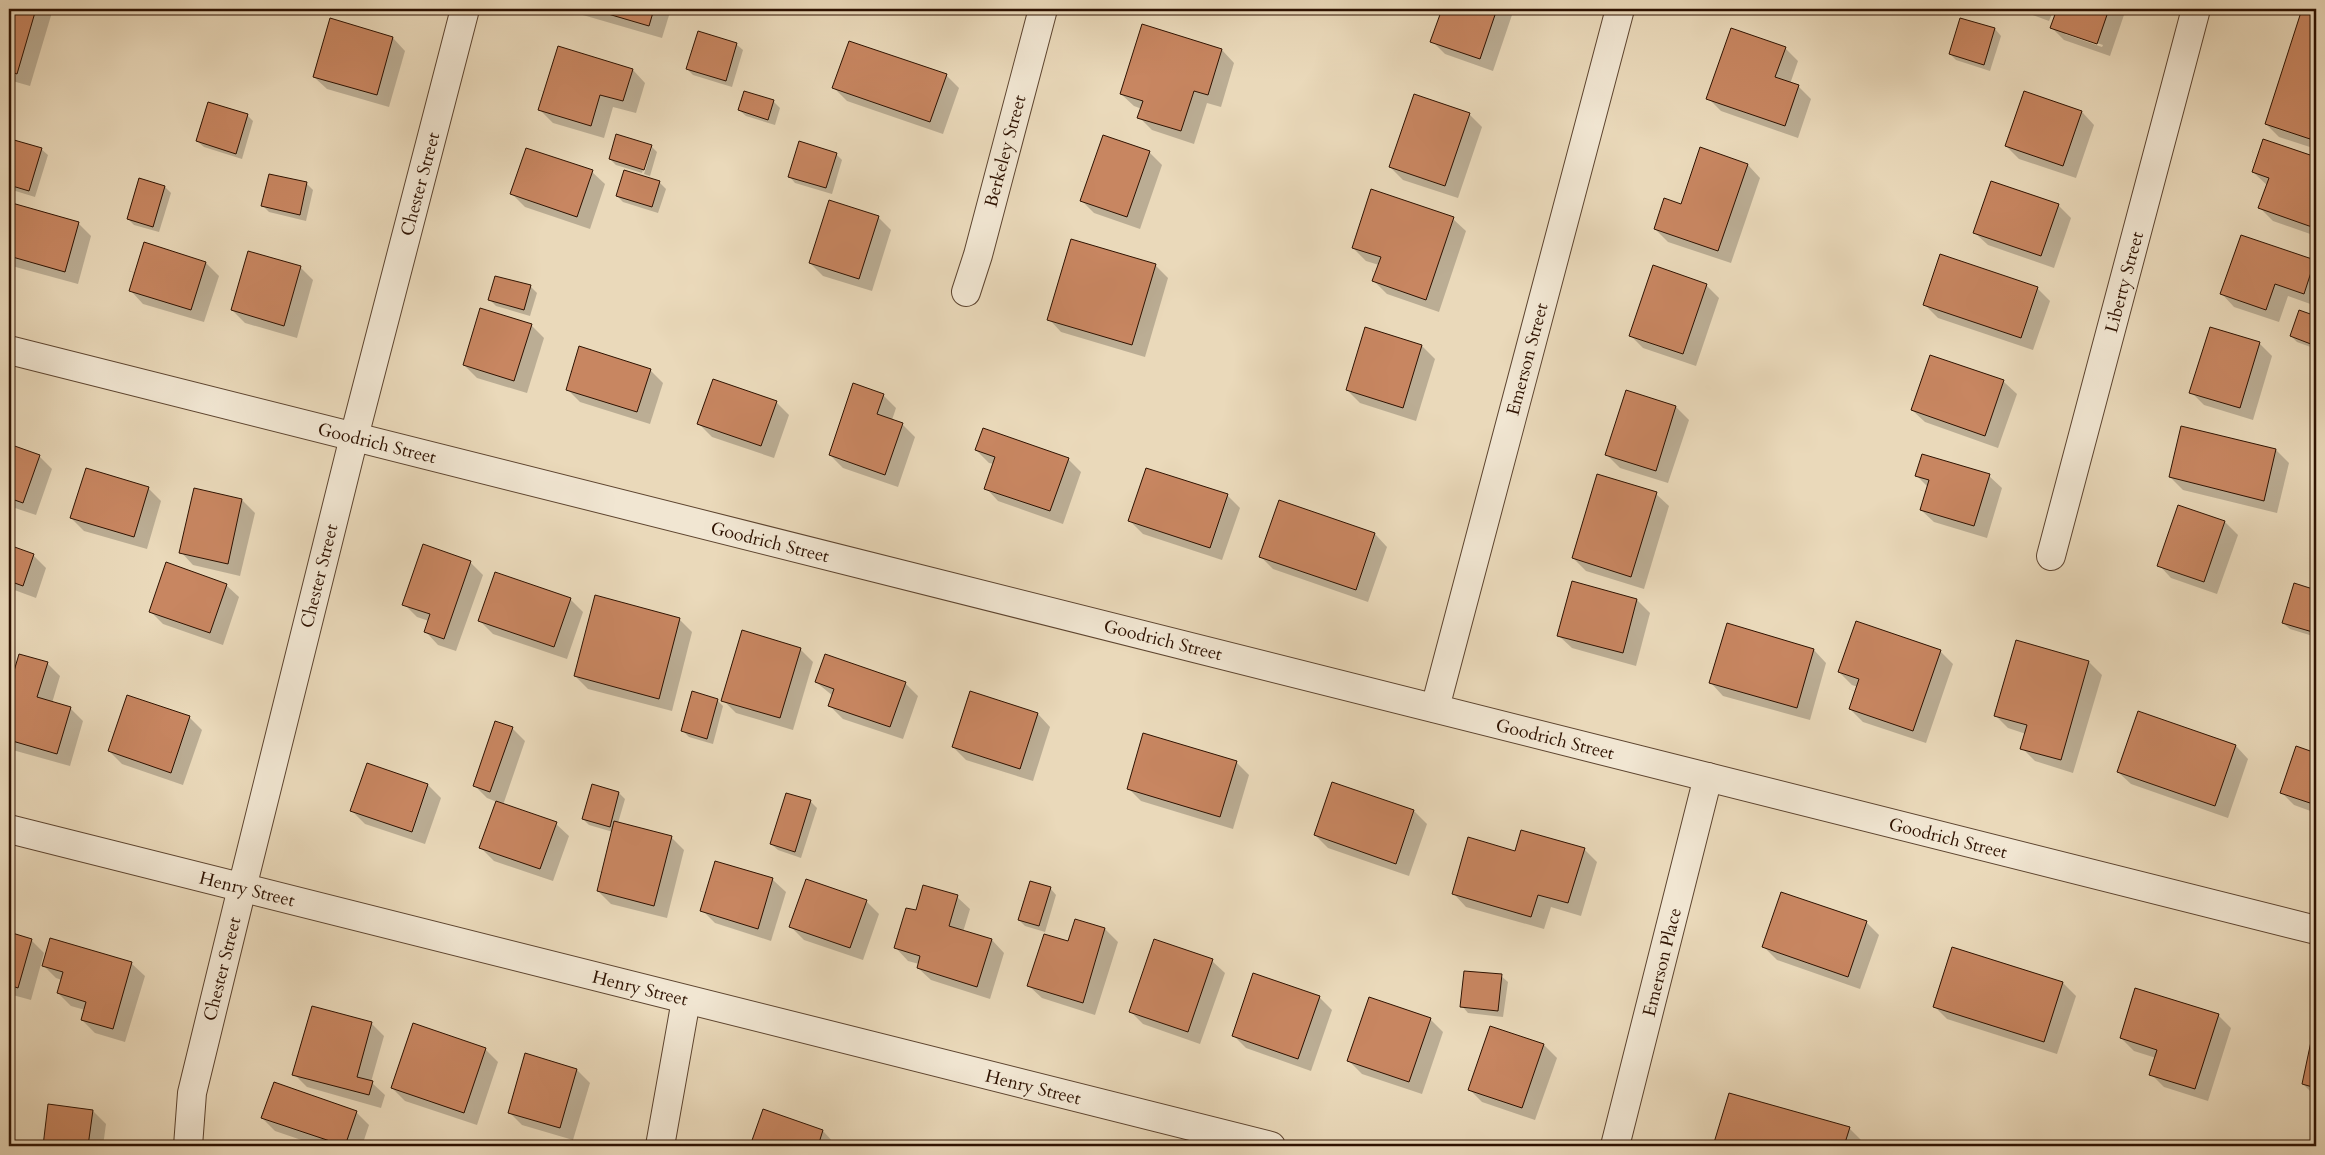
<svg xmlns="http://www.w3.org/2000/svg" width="2325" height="1155" viewBox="0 0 2325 1155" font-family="Cardo,serif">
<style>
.shadow{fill:#0003;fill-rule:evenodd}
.building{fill:#c88661;stroke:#2e1201}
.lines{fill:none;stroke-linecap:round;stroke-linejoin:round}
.street-casing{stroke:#5d442f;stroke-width:30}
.street{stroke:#f1e6d2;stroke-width:28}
.labels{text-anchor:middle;stroke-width:4;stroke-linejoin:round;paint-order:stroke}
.street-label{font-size:18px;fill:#2e1201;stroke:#f1e6d2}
</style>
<rect width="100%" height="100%" fill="#ead9ba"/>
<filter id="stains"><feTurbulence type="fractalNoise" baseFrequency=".004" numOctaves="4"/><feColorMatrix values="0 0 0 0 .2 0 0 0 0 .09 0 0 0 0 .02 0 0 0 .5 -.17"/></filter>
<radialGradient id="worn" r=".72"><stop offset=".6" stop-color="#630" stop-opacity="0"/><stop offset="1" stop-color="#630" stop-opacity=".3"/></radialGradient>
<g class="shadow">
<path d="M9,9H53L30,86L9,80Z"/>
<path d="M573,9H671L662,38L576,13Z"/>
<path d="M1443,9H1514L1493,71L1445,54L1432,41Z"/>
<path d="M2017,9H2054L2049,21Z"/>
<path d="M2058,9H2126L2110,56L2064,40L2051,27ZM2065,32L2103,45L2102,47L2065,34Z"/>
<path d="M2303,9H2316V149L2279,137L2266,124Z"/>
<path d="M1995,29L2001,36L1990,71L1956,60L1950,54Z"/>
<path d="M393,38L405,51L389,107L327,89L314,77Z"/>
<path d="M736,44L743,50L732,87L693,75L687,69Z"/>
<path d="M1785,48L1798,61L1790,84L1798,86L1811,99L1798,138L1721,111L1708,98Z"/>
<path d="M1222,50L1234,63L1221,107L1207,103L1194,144L1152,130L1139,117L1142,109L1134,106L1121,94Z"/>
<path d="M633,70L645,83L636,113L613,107L604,138L553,123L540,110Z"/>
<path d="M946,75L959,88L943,134L847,101L834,88Z"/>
<path d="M2025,93L2082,112L2094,125L2076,178L2019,159L2006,146Z"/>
<path d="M773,101L780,108L775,125L746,116L739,110Z"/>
<path d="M1469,114L1482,127L1458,198L1403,180L1390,167Z"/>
<path d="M247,115L253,121L242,159L204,147L197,141Z"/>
<path d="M9,137L14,142L41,149L48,155L35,197L9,189Z"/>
<path d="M2264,141L2316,159V236L2273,221L2260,208L2268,186L2253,172Z"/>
<path d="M651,146L657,152L650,176L644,174L652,148H650L642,173L616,165L610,159Z"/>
<path d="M1149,152L1162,165L1140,229L1094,213L1081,200Z"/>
<path d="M836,154L842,160L832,194L795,183L789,176Z"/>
<path d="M1748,165L1760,178L1731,263L1668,242L1655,229L1681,205Z"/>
<path d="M592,172L605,184L590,229L525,207L512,194Z"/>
<path d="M659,182L666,189L658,213L623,202L617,196Z"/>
<path d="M307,184L313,190L306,221L269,212L263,206Z"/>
<path d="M165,187L171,193L159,232L134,225L128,219Z"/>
<path d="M13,205L78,223L91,236L78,284L12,266L9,262V220Z"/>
<path d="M2058,205L2071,218L2054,268L1988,245L1975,233Z"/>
<path d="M878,217L891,230L872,291L823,276L810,263Z"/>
<path d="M1453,219L1466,231L1439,312L1387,294L1374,281L1379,265L1366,261L1353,248Z"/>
<path d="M2315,261L2316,263V306L2288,296L2279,322L2234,307L2222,294Z"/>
<path d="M206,263L219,276L204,322L143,304L131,291Z"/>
<path d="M1155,265L1168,278L1145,357L1061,332L1049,319Z"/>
<path d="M301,268L313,280L297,338L245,323L232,310Z"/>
<path d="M1706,285L1719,298L1696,366L1643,348L1631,336Z"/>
<path d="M530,286L537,293L530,316L496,306L490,300Z"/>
<path d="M2037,288L2050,301L2033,350L1938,318L1925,305Z"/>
<path d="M2300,312L2316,317V349L2297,342L2291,336Z"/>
<path d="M531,325L544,338L527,393L477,378L464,365Z"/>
<path d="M1366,329L1422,346L1435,359L1416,421L1360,403L1347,390Z"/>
<path d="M2259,343L2272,356L2253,420L2204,405L2191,392Z"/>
<path d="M1930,356L2004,382L2017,394L1998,448L1925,422L1912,410Z"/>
<path d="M650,370L663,383L650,424L580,402L567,389Z"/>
<path d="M1627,392L1676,407L1689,420L1668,483L1620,468L1607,455Z"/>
<path d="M883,395L896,408L892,420L902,424L915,437L898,487L843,468L830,455Z"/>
<path d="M776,402L789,415L774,458L712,437L699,424Z"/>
<path d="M2182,427L2276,450L2289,463L2277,513L2183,490L2170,477Z"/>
<path d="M9,445L39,456L52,469L36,515L9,506Z"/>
<path d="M976,450L1068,459L1081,472L1063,524L998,501L986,488L994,464L989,463Z"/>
<path d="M1917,476H1989L2002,488L1987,538L1934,522L1921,510L1928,487Z"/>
<path d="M148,488L161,501L147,549L84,531L71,518Z"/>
<path d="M195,490L242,500L255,513L240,576L193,565L181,552Z"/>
<path d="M1656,494L1669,506L1644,589L1586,571L1573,558Z"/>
<path d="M1227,495L1240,508L1222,560L1143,534L1130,521Z"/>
<path d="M2179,506L2225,522L2238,535L2217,594L2171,578L2159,565Z"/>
<path d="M1375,534L1387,547L1368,602L1273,569L1260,556Z"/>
<path d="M9,546L33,555L46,568L36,598L9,588Z"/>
<path d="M470,562L483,575L456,651L438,645L426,632L429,621L417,617L404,604Z"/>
<path d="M226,585L239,597L223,645L163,624L150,611Z"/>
<path d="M2295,585L2316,592V637L2290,629L2283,623Z"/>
<path d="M570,599L583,612L567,659L493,634L480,621Z"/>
<path d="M1637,600L1650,613L1636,666L1572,648L1559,636Z"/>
<path d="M679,619L692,632L672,711L588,689L575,676Z"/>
<path d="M2017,641L2089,662L2102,675L2073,773L2035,761L2022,748L2026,734L2008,728L1995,715Z"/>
<path d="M800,649L813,662L793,730L736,713L723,700Z"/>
<path d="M1814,650L1826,663L1810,720L1723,696L1711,683Z"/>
<path d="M1940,651L1953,664L1926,743L1863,722L1850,709L1858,687L1852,685L1839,672Z"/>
<path d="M47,663L60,676L52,703L70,708L83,721L70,766L9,749V671L14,672Z"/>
<path d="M816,682L905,683L918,696L903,739L843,719L830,706L833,696Z"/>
<path d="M717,700L723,706L713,744L689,737L683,731Z"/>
<path d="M1038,714L1050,727L1033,781L966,760L953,747Z"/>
<path d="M189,717L202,730L183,785L122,764L109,751Z"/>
<path d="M512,728L525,741L503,805L556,824L569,836L553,881L494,861L481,848L497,802L487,798L475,786Z"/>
<path d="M2236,746L2248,759L2228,818L2131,784L2118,772Z"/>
<path d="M2297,748L2316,754V813L2294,805L2281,792Z"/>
<path d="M1236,762L1249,775L1233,829L1141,801L1128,788Z"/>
<path d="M368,765L428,785L441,798L425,844L365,824L352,811Z"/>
<path d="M1333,784L1414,811L1427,824L1409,876L1328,848L1315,835Z"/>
<path d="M593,785L619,793L625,799L618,823L671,837L684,850L667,918L611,904L598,891L613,832L589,825L583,819Z"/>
<path d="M787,794L811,802L817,808L801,858L778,850L771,844Z"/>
<path d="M1584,849L1597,862L1581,916L1551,907L1544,929L1466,907L1454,894L1516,852Z"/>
<path d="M716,862L773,880L786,892L771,941L715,923L702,910Z"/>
<path d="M1050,888L1056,895L1045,932L1025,926L1019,920Z"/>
<path d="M957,897L970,909L963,932L992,940L1004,953L990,999L931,980L918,968L919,964L908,961L896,948L917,912Z"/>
<path d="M866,901L879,914L863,960L804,940L791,927Z"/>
<path d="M1076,920L1105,929L1118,942L1095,1015L1042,998L1029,986L1069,943Z"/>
<path d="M1866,922L1879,935L1860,989L1777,960L1764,947Z"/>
<path d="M9,934L31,940L44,953L31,1000L9,994Z"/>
<path d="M51,939L132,964L145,976L125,1042L95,1033L82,1020L85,1010L71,1006L58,993L62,980L56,978L43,965Z"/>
<path d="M1953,948L2063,983L2076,996L2057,1054L1947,1019L1934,1006Z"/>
<path d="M1212,961L1225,973L1200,1044L1143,1024L1130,1011Z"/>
<path d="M1501,976L1508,982L1503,1017L1468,1013L1462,1006Z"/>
<path d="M1319,997L1332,1010L1311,1071L1246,1048L1233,1035Z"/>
<path d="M2218,1015L2231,1028L2208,1101L2164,1087L2151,1074L2156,1058L2134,1051L2121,1038Z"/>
<path d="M1430,1019L1443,1032L1422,1094L1362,1074L1349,1061Z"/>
<path d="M371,1023L384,1036L371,1082L385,1095L381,1108L307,1087L294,1074Z"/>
<path d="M1491,1027L1544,1045L1557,1058L1535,1120L1482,1102L1469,1089Z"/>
<path d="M2314,1034H2316V1097L2303,1084Z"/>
<path d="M485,1049L498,1062L477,1125L405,1101L392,1088Z"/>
<path d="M526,1055L577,1070L590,1083L573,1140L522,1125L509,1112Z"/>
<path d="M1730,1094L1849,1128L1862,1141L1861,1146H1715Z"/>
<path d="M49,1105L93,1111L106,1124L103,1146H44Z"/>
<path d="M764,1111L823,1131L835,1144V1146H751Z"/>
<path d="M356,1112L369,1125L362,1146H319L275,1131L262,1118Z"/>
<path d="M1904,1142L1918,1146H1903Z"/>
<path d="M868,1143L882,1146H867Z"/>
</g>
<g class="building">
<path d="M9,9H36L17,74L9,71Z"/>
<path d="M591,9H654L649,26Z"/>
<path d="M1442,9H1497L1480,59L1430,42Z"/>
<path d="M2057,9H2109L2097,44L2050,28Z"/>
<path d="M2302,9H2316V118L2310,139L2265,124Z"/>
<path d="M330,18L393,37L377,95L313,77Z"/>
<path d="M1960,18L1995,28L1984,65L1949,54Z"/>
<path d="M1142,24L1222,49L1208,95L1194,91L1181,131L1137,118L1143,101L1120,94Z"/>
<path d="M1731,28L1786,47L1775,77L1799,85L1785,126L1706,99Z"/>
<path d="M698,31L737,43L726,81L686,69Z"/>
<path d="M849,41L947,74L930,122L832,88Z"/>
<path d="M558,46L633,69L623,101L600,95L591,126L538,110Z"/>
<path d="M744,91L774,100L768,120L738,110Z"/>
<path d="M2024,91L2082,111L2063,166L2005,146Z"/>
<path d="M1414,94L1470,113L1445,186L1389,167Z"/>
<path d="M208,102L248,114L236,154L196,141Z"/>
<path d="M616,134L652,145L644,170L609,159Z"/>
<path d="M1103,135L1150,151L1127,217L1080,201Z"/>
<path d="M2263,139L2316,157V214L2312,227L2258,208L2269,178L2252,172Z"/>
<path d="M14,140L42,148L29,191L9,185V157Z"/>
<path d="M799,141L837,153L826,188L788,177Z"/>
<path d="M1700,147L1748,164L1718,251L1654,229L1664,198L1681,204Z"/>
<path d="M526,148L593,170L577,217L510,194Z"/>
<path d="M624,170L660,181L652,207L616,196Z"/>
<path d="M269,174L307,182L300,215L261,206Z"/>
<path d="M139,178L165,186L153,227L127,219Z"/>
<path d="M1991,181L2059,204L2041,256L1973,233Z"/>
<path d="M1371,189L1454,217L1426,300L1372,281L1381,257L1352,248Z"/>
<path d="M829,200L879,216L859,279L809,263Z"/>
<path d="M12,203L79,222L65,272L9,256V215Z"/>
<path d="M2241,235L2315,260L2304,294L2275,284L2266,310L2220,294Z"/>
<path d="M1071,239L1156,264L1132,345L1047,320Z"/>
<path d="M144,242L206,262L191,310L129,291Z"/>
<path d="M248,251L301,266L284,326L231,310Z"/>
<path d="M1940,254L2038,287L2021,338L1923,305Z"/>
<path d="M1653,265L1707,284L1683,354L1629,336Z"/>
<path d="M495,276L531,285L524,310L488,300Z"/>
<path d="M480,308L532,324L514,381L463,365Z"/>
<path d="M2299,310L2316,316V346L2290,336Z"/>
<path d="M1365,327L1422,345L1403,408L1346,390Z"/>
<path d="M2210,327L2260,342L2240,408L2189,393Z"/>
<path d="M579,346L651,369L637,412L566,390Z"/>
<path d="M1930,355L2004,380L1985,436L1911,410Z"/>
<path d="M713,379L777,401L761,446L697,424Z"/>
<path d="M853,383L884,394L877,414L903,423L885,475L829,455Z"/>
<path d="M1626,390L1676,406L1656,471L1605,455Z"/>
<path d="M2181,426L2276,449L2264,501L2169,477Z"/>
<path d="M983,428L1069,458L1050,511L984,489L995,457L975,450Z"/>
<path d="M9,444L40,455L23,503L9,498Z"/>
<path d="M1922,454L1990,474L1974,526L1920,510L1929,480L1915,476Z"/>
<path d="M86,468L149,487L134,537L70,518Z"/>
<path d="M1146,468L1228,494L1210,548L1128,521Z"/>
<path d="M1597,474L1657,492L1631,577L1572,558Z"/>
<path d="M194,488L242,499L228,564L179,553Z"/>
<path d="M1279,500L1375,533L1356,590L1259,557Z"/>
<path d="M2178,505L2225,521L2204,582L2157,566Z"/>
<path d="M423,544L471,561L444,639L424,632L430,614L402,605Z"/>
<path d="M9,545L34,554L23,586L9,581Z"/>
<path d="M166,562L227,584L210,633L149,612Z"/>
<path d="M495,572L571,598L554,647L478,621Z"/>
<path d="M1572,581L1637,599L1623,653L1557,636Z"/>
<path d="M2294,583L2316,590V633L2282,623Z"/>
<path d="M595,595L680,618L659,699L574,676Z"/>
<path d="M1856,621L1941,650L1913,731L1849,709L1859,679L1838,672Z"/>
<path d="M1727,623L1814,649L1797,708L1709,683Z"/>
<path d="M742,630L801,648L780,718L721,701Z"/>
<path d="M2016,640L2089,661L2061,760L2020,749L2027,725L1994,716Z"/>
<path d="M19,654L48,662L37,697L71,707L57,754L9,740V669L14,671Z"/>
<path d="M825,654L906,682L890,727L828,706L834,689L815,682Z"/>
<path d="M692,691L718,699L707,739L681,731Z"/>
<path d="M970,691L1038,713L1020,769L952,747Z"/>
<path d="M127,695L190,716L171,773L108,751Z"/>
<path d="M2138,711L2236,745L2215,806L2117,772Z"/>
<path d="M495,721L513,727L490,792L473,786Z"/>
<path d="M1143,733L1237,761L1220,817L1127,789Z"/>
<path d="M2296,746L2316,753V805L2280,793Z"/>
<path d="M367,763L428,784L412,832L350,811Z"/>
<path d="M1332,782L1414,810L1396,864L1314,835Z"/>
<path d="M592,784L619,792L610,827L582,819Z"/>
<path d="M786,793L811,800L795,852L770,844Z"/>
<path d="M496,801L557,822L540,869L479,848Z"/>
<path d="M614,821L672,836L654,906L597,891Z"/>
<path d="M1521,830L1585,848L1568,903L1538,895L1531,917L1452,894L1468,837L1515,851Z"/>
<path d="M715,861L773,878L758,929L700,911Z"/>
<path d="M806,879L867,900L850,948L789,927Z"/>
<path d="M1030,881L1051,887L1039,926L1018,920Z"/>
<path d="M923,885L958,895L949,926L992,939L977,987L917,968L920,956L894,948L906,908L916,910Z"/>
<path d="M1781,892L1867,921L1848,977L1762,947Z"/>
<path d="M1075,919L1105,928L1083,1003L1027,986L1044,934L1068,941Z"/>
<path d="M9,932L32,939L18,988L9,985Z"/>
<path d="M50,938L132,962L113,1029L81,1020L86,1002L57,993L63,972L42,966Z"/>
<path d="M1154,939L1213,959L1188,1032L1129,1012Z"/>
<path d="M1952,947L2063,982L2044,1042L1933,1007Z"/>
<path d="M1464,971L1502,974L1498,1011L1460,1007Z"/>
<path d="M1253,973L1320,996L1298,1059L1232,1036Z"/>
<path d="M2135,988L2219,1014L2195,1089L2149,1075L2157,1050L2120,1038Z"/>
<path d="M1369,997L1431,1018L1409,1082L1347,1061Z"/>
<path d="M312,1006L372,1022L357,1077L373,1081L369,1095L292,1075Z"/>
<path d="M413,1023L486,1048L464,1113L391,1088Z"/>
<path d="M1490,1026L1544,1044L1522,1108L1468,1090Z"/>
<path d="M2313,1032L2316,1033V1088L2302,1084Z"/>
<path d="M525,1053L577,1069L560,1128L508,1113Z"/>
<path d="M274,1082L357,1111L345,1146L261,1118Z"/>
<path d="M1729,1093L1850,1127L1844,1146H1713Z"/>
<path d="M48,1104L93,1110L88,1146H43Z"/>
<path d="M763,1109L823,1130L818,1146H750Z"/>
</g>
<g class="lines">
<defs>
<g id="street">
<path d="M966,292L978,255L1043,9"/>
<path d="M9,350L2316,930"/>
<path d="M2051,556L2196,9"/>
<path d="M1435,708L1620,9"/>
<path d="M9,829L1271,1146"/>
<path d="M188,1146L192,1093L242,888L354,437L465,9"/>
<path d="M660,1146L686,1000"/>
<path d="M1615,1146L1708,777"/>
</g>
</defs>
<use href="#street" class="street-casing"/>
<use href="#street" class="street"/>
</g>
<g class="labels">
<g class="street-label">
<text transform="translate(1005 151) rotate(-75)" y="6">Berkeley Street</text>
<text transform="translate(420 184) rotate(-75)" y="6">Chester Street</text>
<text transform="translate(2124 282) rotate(-75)" y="6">Liberty Street</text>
<text transform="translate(1527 359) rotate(-75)" y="6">Emerson Street</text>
<text transform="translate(377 443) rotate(14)" y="6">Goodrich Street</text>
<text transform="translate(770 542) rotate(14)" y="6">Goodrich Street</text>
<text transform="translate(319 576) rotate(-76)" y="6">Chester Street</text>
<text transform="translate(1163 640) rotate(14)" y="6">Goodrich Street</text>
<text transform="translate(1555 739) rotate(14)" y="6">Goodrich Street</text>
<text transform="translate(1948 838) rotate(14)" y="6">Goodrich Street</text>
<text transform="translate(247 889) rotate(14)" y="6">Henry Street</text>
<text transform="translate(1662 962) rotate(-76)" y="6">Emerson Place</text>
<text transform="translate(222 969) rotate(-76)" y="6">Chester Street</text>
<text transform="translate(640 988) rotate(14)" y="6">Henry Street</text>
<text transform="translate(1033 1087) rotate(14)" y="6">Henry Street</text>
</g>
</g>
<rect width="2325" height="1155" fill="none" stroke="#ead9ba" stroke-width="30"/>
<rect x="10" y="10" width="2305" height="1135" fill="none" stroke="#2e1201" stroke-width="2.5"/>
<rect x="15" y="15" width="2295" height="1125" fill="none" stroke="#2e1201"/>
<rect width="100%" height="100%" filter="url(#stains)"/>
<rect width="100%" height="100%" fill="url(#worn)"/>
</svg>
